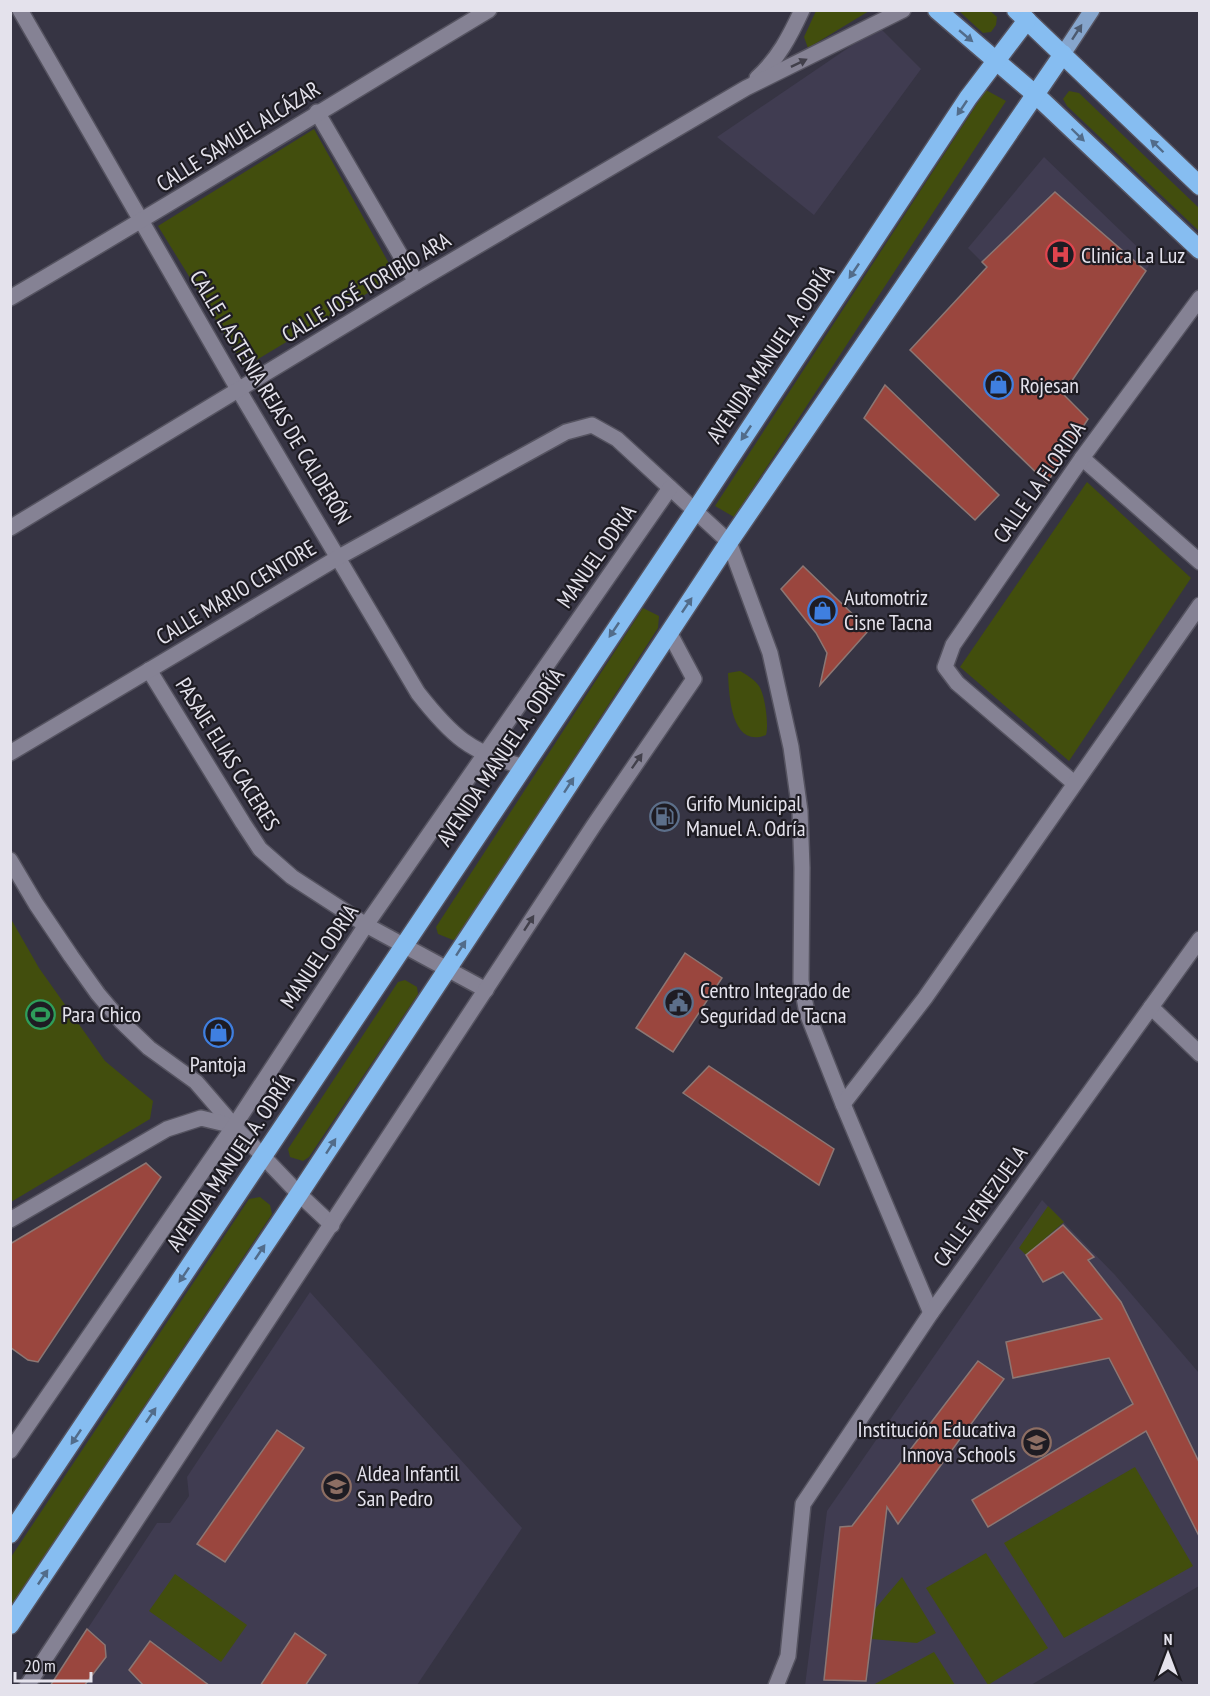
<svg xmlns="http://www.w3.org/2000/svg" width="1210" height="1696" viewBox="0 0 1210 1696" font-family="'PT Sans Narrow',sans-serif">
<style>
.built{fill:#403c51}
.green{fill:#424e0d}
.building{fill:#9a463e;stroke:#8c7774;stroke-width:1.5}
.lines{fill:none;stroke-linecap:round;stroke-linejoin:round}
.street-casing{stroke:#555360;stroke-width:18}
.primary-casing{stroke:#555360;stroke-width:18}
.highway-casing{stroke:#555360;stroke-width:21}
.street{stroke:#858294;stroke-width:15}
.primary{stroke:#86a5cc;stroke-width:15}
.highway{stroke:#86bdf1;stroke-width:18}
.oneway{fill:#4d5a6f}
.oneway2{fill:#526c8a}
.oneway3{fill:#42404b}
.labels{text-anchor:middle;stroke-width:4.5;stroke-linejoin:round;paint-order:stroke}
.street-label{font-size:22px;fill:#e4e2ec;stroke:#1e1c23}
.poi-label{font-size:22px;fill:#e4e2ec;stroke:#1e1c23;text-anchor:start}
</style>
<rect width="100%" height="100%" fill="#363443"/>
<g class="built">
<path d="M879,27L921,69L814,215L717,137Z"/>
<path d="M1044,157L1152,261L1084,364L968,248Z"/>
<path d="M1042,1200L1115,1275L1199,1373V1586L1031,1685L805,1686L827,1511Z"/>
<path d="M310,1292L522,1528L417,1685L50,1686L157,1523H170L189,1496L187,1477Z"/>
</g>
<g class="green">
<path d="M816,11V10L869,11L808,48L804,37Z"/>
<path d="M959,11H990L997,17L996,25L991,32L983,33Z"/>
<path d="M986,90L1006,101L734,517L715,506Z"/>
<path d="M1069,91L1079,93L1199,208V231L1067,106L1063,99Z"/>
<path d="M314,129L396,276L245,367L158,226Z"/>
<path d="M1087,482L1191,578L1069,761L960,667Z"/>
<path d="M643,608L659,616L658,628L457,939L453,940L438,934L436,927Z"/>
<path d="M740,671C747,675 754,679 759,686C765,695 769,725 766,735C731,749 729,695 728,673Z"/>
<path d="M11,919L39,968L105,1061L153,1101L150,1119L11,1202Z"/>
<path d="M405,980L417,987L418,994L309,1157L303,1161L290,1157L288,1149L398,982Z"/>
<path d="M260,1197L270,1205L272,1214L11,1606V1557L249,1199Z"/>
<path d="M1048,1206L1064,1222L1026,1255L1019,1248Z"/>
<path d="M1135,1467L1193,1566L1064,1638L1004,1543Z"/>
<path d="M986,1553L1048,1648L988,1685L926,1588Z"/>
<path d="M175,1574L247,1625L221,1662L149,1611Z"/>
<path d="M902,1577L936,1633L917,1643L872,1639L875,1609Z"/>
<path d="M934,1652L955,1685H873Z"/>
</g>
<g class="building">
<path d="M1055,192L1146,271L1063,394L1088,419L1047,483L910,350L987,267L982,262Z"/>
<path d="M885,385L999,495L975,520L864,418Z"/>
<path d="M803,566L869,630L820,685L827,653L816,633L781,589Z"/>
<path d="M685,953L722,978L673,1052L636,1028Z"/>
<path d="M709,1066L834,1149L819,1185L683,1093Z"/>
<path d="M146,1163L161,1177L38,1362L28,1360L10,1347V1244Z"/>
<path d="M1063,1225L1094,1257L1088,1260L1121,1302L1200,1464V1538L1146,1431L988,1527L972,1500L1133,1404L1109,1358L1013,1378L1006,1342L1102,1319L1063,1272L1043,1282L1026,1255Z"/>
<path d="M978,1361L1004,1379L898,1524L887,1507L866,1681L824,1680L840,1527L852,1526Z"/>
<path d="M277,1430L304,1448L225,1562L197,1544Z"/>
<path d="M87,1629L105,1645L106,1657L84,1686H50Z"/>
<path d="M295,1633L326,1655L305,1686H260Z"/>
<path d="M150,1641L210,1686H144L129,1670Z"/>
</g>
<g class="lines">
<defs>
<g id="street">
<path d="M20,10L238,389L418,693C451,735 470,753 522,766"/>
<path d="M757,78C778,59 790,36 802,10"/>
<path d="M317,112L416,282"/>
<path d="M10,298C171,204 329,106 489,10"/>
<path d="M1082,458L1200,562"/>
<path d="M10,528L416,282L746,88L903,10"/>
<path d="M149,670L243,823L260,849L292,877L366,925L486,990"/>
<path d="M10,753L339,557L566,432L592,425L617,439L729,542L770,653L791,747L800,811L802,868L801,981L807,1013L843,1104L931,1313"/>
<path d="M1074,783L957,683L945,667L953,645L1082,458L1200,298"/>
<path d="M10,860L36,904L71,956L98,994L121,1021L149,1048L196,1082L234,1126L299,1194L332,1225"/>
<path d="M1151,1007L1200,1054"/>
<path d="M843,1104L925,998L1200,605"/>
<path d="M10,1220L167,1129L201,1118L234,1126"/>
<path d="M10,1451L234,1126L366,925L670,488"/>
<path d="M27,1686L594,825L694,679L669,632"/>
<path d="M776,1686L788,1656L803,1504L931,1313L1200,939"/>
</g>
<path id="primary" d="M1063,54L1092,10"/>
<g id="highway">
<path d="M937,10L1036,95L1200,250"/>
<path d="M1016,10L1200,186"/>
<path d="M10,1534L695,511L968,98L1027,20"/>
<path d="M10,1625L299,1194L729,542L1063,54"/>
</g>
</defs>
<use href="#street" class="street-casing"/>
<use href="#primary" class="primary-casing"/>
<use href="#highway" class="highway-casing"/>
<use href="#street" class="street"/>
<use href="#primary" class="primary"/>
<use href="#highway" class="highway"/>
</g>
<defs><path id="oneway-solid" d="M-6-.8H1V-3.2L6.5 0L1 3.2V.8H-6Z" transform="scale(1.5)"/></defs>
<use class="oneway" href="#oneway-solid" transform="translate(1077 32) rotate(-57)"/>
<g class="oneway2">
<use href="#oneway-solid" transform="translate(966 36) rotate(40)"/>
<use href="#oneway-solid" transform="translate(962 108) rotate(124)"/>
<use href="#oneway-solid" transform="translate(1078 135) rotate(44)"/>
<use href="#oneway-solid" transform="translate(1157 146) rotate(-136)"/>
<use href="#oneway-solid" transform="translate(854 271) rotate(124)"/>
<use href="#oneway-solid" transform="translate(746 433) rotate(124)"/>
<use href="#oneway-solid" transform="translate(687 605) rotate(-56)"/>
<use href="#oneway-solid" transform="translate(614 630) rotate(124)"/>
<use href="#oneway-solid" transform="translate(569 785) rotate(-57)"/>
<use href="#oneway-solid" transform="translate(461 948) rotate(-57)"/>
<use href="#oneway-solid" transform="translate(331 1146) rotate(-57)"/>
<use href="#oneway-solid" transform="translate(260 1252) rotate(-56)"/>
<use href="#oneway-solid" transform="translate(184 1275) rotate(124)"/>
<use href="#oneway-solid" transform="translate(151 1415) rotate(-56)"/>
<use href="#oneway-solid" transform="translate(76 1437) rotate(124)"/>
<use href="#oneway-solid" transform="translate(43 1577) rotate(-56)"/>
</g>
<g class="oneway3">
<use href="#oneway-solid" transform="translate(799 63) rotate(-26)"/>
<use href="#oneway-solid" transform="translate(637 761) rotate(-55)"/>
<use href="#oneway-solid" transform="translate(529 923) rotate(-57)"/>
</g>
<defs>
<symbol id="hospital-ring" viewBox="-11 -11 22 22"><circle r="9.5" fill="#1e1c23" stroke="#e0444e" stroke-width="1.5"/><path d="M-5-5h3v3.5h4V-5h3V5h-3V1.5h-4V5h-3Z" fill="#e0444e"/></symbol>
<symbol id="shop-ring" viewBox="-11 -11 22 22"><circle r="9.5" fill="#1e1c23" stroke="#3f7fe0" stroke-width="1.5"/><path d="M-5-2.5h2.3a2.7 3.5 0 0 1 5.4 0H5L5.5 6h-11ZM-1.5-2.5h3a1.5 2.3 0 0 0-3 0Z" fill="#3f7fe0"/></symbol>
<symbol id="fuel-ring" viewBox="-11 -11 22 22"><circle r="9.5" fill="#1e1c23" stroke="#5c6f8a" stroke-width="1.5"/><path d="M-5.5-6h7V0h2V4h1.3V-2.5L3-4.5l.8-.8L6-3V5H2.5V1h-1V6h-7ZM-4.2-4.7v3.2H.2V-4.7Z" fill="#5c6f8a"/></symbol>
<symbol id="civic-ring" viewBox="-11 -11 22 22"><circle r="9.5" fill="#1e1c23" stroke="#5c6f8a" stroke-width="1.5"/><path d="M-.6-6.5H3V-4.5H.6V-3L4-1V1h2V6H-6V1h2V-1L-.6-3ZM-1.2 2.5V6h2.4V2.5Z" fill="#5c6f8a"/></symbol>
<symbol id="stadium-ring" viewBox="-11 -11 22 22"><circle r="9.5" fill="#1e1c23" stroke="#2e9e5b" stroke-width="1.5"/><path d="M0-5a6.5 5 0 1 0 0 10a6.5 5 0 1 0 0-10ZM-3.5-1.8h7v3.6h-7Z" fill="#2e9e5b"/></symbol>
<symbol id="school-ring" viewBox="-11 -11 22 22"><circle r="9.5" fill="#1e1c23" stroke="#8d6e63" stroke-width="1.5"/><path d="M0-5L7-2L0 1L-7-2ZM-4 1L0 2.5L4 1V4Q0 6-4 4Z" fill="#8d6e63"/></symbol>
</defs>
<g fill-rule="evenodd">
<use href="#hospital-ring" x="1044" y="238" width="33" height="33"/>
<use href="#shop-ring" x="982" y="368" width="33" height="33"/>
<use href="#shop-ring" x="806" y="594" width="33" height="33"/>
<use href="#fuel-ring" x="648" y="800" width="33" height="33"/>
<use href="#civic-ring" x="662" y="986" width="33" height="33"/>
<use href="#stadium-ring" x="24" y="998" width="33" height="33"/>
<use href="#shop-ring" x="202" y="1016" width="33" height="33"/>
<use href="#school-ring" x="1020" y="1426" width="33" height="33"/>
<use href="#school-ring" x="320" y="1470" width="33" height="33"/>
</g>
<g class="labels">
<g class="street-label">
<text transform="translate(238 136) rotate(-32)" y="8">CALLE SAMUEL ALCÁZAR</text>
<text transform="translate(366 287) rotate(-31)" y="8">CALLE JOSÉ TORIBIO ARA</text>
<text transform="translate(770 354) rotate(-56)" y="8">AVENIDA MANUEL A. ODRÍA</text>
<text transform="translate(271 397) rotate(59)" y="8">CALLE LASTENIA REJAS DE CALDERÓN</text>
<text transform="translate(1039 482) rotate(-55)" y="8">CALLE LA FLORIDA</text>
<text transform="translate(596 556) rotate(-55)" y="8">MANUEL ODRIA</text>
<text transform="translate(236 592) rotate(-31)" y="8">CALLE MARIO CENTORE</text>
<text transform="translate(228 754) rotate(58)" y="8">PASAJE ELIAS CACERES</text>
<text transform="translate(500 757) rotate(-56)" y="8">AVENIDA MANUEL A. ODRÍA</text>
<text transform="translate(319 956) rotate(-56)" y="8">MANUEL ODRIA</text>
<text transform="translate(230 1162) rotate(-56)" y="8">AVENIDA MANUEL A. ODRÍA</text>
<text transform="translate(980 1206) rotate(-54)" y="8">CALLE VENEZUELA</text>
</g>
<g class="poi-label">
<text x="1081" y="263">Clinica La Luz</text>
<text x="1020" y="393">Rojesan</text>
<text x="844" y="605">Automotriz<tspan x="844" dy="25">Cisne Tacna</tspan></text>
<text x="686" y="811">Grifo Municipal<tspan x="686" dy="25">Manuel A. Odría</tspan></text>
<text x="700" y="998">Centro Integrado de<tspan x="700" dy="25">Seguridad de Tacna</tspan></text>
<text x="62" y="1022">Para Chico</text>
<text x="218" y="1072" text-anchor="middle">Pantoja</text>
<text x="1016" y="1437" text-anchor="end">Institución Educativa<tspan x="1016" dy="25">Innova Schools</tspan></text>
<text x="357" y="1481">Aldea Infantil<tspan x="357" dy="25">San Pedro</tspan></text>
</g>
</g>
<rect width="1210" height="1696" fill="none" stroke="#e4e2ec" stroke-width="24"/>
<g transform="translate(1168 1654)" stroke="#1e1c23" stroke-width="4.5" paint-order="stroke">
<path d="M0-4.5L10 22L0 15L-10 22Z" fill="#e4e2ec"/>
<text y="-9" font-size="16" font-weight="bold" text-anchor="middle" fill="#e4e2ec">N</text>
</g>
<path d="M15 1672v9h76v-9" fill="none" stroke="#e4e2ec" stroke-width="3"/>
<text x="24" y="1672" font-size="18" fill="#e4e2ec" stroke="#1e1c23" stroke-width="4.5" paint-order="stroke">20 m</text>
</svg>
